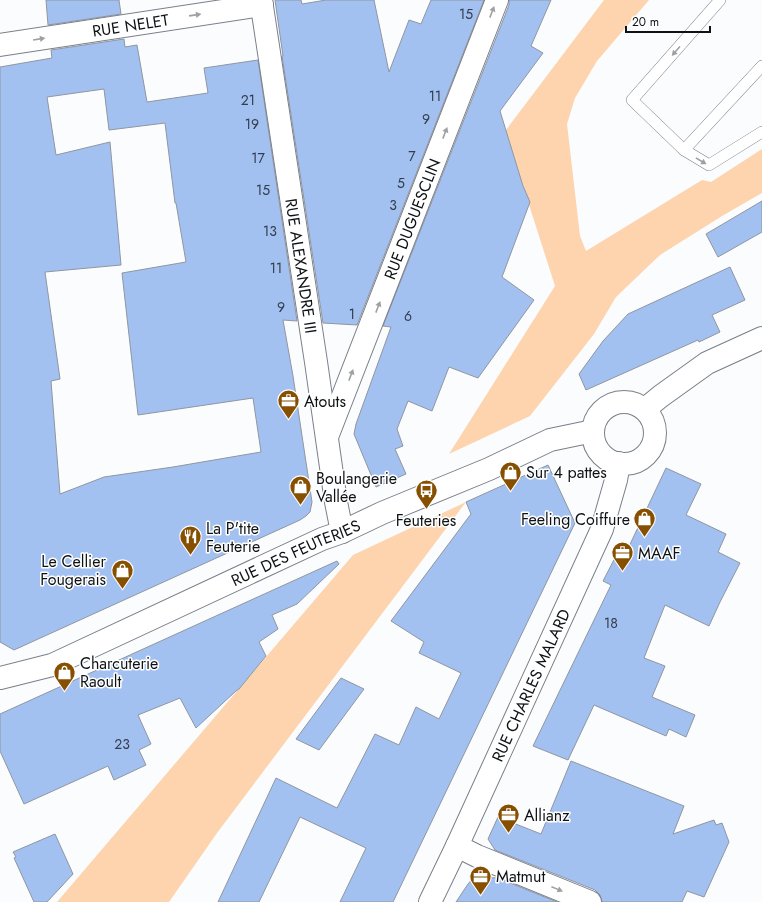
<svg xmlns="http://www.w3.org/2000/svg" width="762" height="902" viewBox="0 0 762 902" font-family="Jost,sans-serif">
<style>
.green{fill:#fdd4ae}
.building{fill:#a2c1f1;stroke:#9096a0;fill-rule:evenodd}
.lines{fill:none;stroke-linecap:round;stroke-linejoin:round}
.lane-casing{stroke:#7a7f89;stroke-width:12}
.street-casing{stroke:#7a7f89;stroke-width:24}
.secondary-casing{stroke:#7a7f89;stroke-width:24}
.lane{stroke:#fff;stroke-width:11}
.street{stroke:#fff;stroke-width:22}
.secondary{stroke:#fff;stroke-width:22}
.oneway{fill:#9fa0a1}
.labels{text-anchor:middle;stroke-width:3;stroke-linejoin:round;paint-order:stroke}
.number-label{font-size:14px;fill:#343e4c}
.street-label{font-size:16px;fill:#0f1215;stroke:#fff}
.poi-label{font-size:16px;fill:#0f1215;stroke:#fff;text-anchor:start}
</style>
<rect width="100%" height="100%" fill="#fafcfe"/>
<g class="green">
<path d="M604,0H649L597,61L575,98L567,124L580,236L586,251L702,180L711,182L762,149V193L722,216L660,255L616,297L594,334L530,416L449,454L555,286L523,186L517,169L506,130Z"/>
<path d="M466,502L217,833L169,902H57L353,555Z"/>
</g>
<g class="building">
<path d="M46,0H119L121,14L48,25Z"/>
<path d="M275,0H301L302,4L326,0H374L389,72L409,20L421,24L431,0H484L357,325L323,323L282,56H283Z"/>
<path d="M509,0H551L531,46L543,53L500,111L523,186L530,202L502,277L534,300L478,378L449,367L432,411L408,401L397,429L403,446L395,449L406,474L376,487L354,434L356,424L391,327L383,326L509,5Z"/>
<path d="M124,39L125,47L137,45L147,102L208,93L204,68L258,60L297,321L283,320L293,376L312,502L310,512L306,516L300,520L14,650L0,642V67L52,58L51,50ZM104,89L109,130L165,123L175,203H176L186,262L122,273L138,415L253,398L261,452L173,467L104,477L60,494L51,381L60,379L45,272L121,265L110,142L56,155L47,97Z"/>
<path d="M762,201V232L718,257L706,234Z"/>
<path d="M730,267L745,300L712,315L720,332L699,342L698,340L586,390L579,374L603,341L628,314Z"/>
<path d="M548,465L575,523L393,902H340L366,848L300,817L259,902H218L276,778L337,808L375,734L399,745L416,707L439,719L461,673L419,653L424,642L391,621L471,514L466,502Z"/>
<path d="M666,468L701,484L686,515L726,534L718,552L740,563L720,602L709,626L665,605L644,658L665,666L652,697L695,715L686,737L669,729L666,736L594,705L568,760L533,746L611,585L603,581L617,554L624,557Z"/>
<path d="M337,561L339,564L297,604L272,615L278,629L259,642L266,656L239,689L236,691L196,728L180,698L138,715L151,744L139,750L146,765L114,780L108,766L24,804L0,751V714Z"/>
<path d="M341,678L364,689L319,750L296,739Z"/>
<path d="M571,761L684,806L673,834L714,820L716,825L722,823L729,842L704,897L687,891L682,902H602L600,895L595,890L495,850L488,839L498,817L541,834Z"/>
<path d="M55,834L73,874L47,902H34L14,858L16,857L13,852Z"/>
<path d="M474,877L498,878L557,902H456L468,884Z"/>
</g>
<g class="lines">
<defs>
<g id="lane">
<path d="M720,0L632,100L684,150L709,165L762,132"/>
<path d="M684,150L762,66"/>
</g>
<g id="street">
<path id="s1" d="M261,0L316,362L336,502L342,532"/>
<path id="s2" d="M0,45L262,5"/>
<path id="s3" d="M327,437L497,0"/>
<path d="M457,846L477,856L590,902"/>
</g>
<g id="secondary">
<circle cx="624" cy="433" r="31"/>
<path d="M645,409L661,396L707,363L762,338"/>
<path id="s4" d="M0,678L52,665L322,539L342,532L382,513L489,469L550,440L593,431"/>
<path id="s5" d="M430,902L457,846L602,529L616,480L619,463"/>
</g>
</defs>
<use href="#lane" class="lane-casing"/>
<use href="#street" class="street-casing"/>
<use href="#secondary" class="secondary-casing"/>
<use href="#lane" class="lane"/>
<use href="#street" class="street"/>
<use href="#secondary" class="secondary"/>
</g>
<defs><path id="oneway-solid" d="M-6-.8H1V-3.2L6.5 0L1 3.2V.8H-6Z"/></defs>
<g class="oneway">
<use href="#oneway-solid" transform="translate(492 12) rotate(-69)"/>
<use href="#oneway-solid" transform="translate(195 15) rotate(-8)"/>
<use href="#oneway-solid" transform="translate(39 39) rotate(-9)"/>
<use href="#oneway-solid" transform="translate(676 51) rotate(131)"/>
<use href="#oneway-solid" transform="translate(445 133) rotate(-69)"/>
<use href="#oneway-solid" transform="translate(701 161) rotate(31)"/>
<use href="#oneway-solid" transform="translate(378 307) rotate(-69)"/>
<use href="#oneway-solid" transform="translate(351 375) rotate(-69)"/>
<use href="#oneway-solid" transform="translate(557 889) rotate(22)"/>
</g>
<defs>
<symbol id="office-pin" viewBox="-11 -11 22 30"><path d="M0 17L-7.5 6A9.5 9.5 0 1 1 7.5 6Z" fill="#874f00" stroke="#fff"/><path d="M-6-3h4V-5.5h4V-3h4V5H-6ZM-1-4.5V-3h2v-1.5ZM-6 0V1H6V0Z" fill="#fff"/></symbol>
<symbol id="shop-pin" viewBox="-11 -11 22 30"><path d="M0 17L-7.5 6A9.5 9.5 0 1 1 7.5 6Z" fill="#874f00" stroke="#fff"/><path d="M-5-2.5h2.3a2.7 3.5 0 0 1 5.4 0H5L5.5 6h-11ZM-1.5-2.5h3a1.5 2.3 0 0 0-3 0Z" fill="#fff"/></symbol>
<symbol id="bus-pin" viewBox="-11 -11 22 30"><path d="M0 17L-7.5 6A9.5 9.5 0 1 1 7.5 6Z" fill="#874f00" stroke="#fff"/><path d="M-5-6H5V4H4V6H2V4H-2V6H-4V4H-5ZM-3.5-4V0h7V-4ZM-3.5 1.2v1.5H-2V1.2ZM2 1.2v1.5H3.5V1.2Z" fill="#fff"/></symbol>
<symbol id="restaurant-pin" viewBox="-11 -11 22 30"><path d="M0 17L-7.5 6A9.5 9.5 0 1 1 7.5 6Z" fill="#874f00" stroke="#fff"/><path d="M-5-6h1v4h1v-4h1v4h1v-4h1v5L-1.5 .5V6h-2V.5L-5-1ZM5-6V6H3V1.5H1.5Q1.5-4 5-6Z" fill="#fff"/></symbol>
</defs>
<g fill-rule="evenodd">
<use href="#office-pin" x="276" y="388" width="25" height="34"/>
<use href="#shop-pin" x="498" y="460" width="25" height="34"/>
<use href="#shop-pin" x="288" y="474" width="25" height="34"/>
<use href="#bus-pin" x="414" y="478" width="25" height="34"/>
<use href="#shop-pin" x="632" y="506" width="25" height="34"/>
<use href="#restaurant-pin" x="178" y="524" width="25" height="34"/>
<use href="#office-pin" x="610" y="540" width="25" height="34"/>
<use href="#shop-pin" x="110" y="558" width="25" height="34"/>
<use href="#shop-pin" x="52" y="660" width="25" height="34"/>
<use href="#office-pin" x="496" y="802" width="25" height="34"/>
<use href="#office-pin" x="468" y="864" width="25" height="34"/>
</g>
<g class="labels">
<g class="number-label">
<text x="466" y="19">15</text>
<text x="435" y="101">11</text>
<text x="248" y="105">21</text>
<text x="426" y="124">9</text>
<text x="252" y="129">19</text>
<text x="412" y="161">7</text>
<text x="258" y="163">17</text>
<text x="401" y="188">5</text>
<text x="263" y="195">15</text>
<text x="393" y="210">3</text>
<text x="270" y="236">13</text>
<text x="276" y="273">11</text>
<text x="281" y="312">9</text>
<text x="352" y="319">1</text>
<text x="408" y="321">6</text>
<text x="611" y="628">18</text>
<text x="122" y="749">23</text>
</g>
<g class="street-label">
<text dy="6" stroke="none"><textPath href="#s2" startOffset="132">RUE NELET</textPath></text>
<text dy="6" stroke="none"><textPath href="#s3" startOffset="234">RUE DUGUESCLIN</textPath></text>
<text dy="6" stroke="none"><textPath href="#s1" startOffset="269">RUE ALEXANDRE III</textPath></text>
<text dy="6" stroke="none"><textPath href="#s4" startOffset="322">RUE DES FEUTERIES</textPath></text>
<text dy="6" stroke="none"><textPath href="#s5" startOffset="239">RUE CHARLES MALARD</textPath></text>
</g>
<g class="poi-label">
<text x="304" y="407">Atouts</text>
<text x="526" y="478">Sur 4 pattes</text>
<text x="316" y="484">Boulangerie<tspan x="316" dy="18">Vallée</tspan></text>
<text x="630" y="525" text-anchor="end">Feeling Coiffure</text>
<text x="426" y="526" text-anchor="middle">Feuteries</text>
<text x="206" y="534">La P'tite<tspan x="206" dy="18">Feuterie</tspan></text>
<text x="638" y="559">MAAF</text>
<text x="106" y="567" text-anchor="end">Le Cellier<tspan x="106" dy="18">Fougerais</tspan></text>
<text x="80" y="669">Charcuterie<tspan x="80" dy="18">Raoult</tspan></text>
<text x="524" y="821">Allianz</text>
<text x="496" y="882">Matmut</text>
</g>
</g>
<path d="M626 26v6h84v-6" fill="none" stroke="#0f1215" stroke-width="2"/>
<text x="632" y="26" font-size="12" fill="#0f1215" stroke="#ffffff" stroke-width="3" paint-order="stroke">20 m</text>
</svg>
